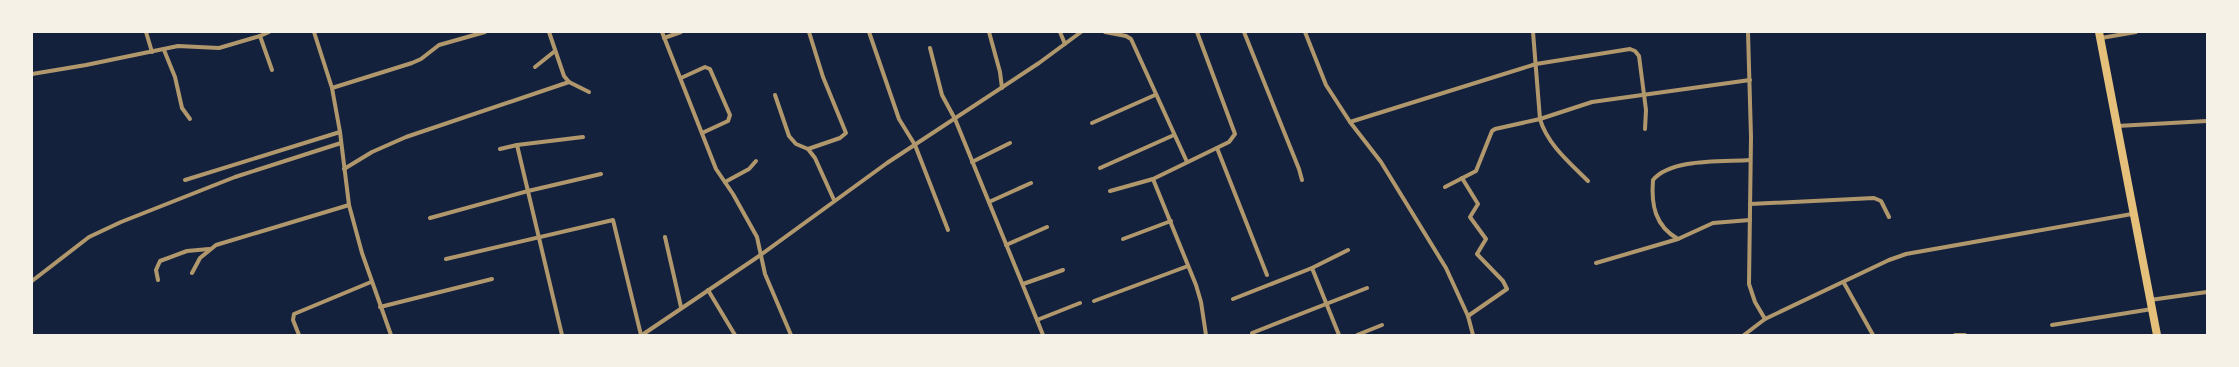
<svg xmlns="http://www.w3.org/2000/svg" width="2239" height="367" viewBox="0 0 2239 367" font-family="'Varela Round',sans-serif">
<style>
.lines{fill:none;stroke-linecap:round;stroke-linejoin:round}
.minor{stroke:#b1986c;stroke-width:4}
.trunk{stroke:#e5c07b;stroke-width:8}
</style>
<rect width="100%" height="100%" fill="#14213d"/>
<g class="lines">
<g class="minor">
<path d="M146,32L152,52"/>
<path d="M269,32L260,36L272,70"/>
<path d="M314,32L332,88L340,132L349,205L362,253L391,335"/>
<path d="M549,32L564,76L569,82L589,92"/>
<path d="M662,32L716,169L733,194L757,237L765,274L791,335"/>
<path d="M869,32L899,119L915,145L948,230"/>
<path d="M989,32L1000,72L1002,88"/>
<path d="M1060,32L1065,44"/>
<path d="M1105,32L1126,36L1131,39L1187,162"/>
<path d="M1197,32L1235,134L1229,142L1153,179L1196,285L1201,302L1206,335"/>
<path d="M1244,32L1299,169L1302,180"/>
<path d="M1305,32L1326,85L1350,122L1381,162L1446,268L1468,316L1473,335"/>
<path d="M1533,32L1540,119C1547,144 1570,163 1588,181"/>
<path d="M1748,32L1751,137L1749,284L1755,302L1765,319"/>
<path d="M664,38L681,32"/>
<path d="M2101,38L2136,32"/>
<path d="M930,48L942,95L955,119L1037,320L1080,303"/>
<path d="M164,50L175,77L182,108L190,119"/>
<path d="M535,67L555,51"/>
<path d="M32,74L86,65L178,46L219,48L260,36"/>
<path d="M681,78L705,67L710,69L730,115L728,121L702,133"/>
<path d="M332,88L412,63L421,59L439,45L485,32"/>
<path d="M775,95L789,136L796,144L808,149L815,158L834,200"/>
<path d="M1350,122L1536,64L1630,49L1635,51L1639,56L1646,110L1645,129"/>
<path d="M1092,123L1155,95"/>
<path d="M2117,126L2207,121"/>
<path d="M517,145L562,335"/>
<path d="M1217,148L1267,275"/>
<path d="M500,149L517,145L583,137"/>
<path d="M808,149L840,138L846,133L823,77L809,32"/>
<path d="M972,162L1010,143"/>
<path d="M1100,168L1174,135"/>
<path d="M344,169L372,152L406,137L569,82"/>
<path d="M1462,178L1478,204L1470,217L1486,239L1477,254L1503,281L1507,289L1468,316"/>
<path d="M185,180L340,132"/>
<path d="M725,182L749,169L756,161"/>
<path d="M1445,187L1476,171L1492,131L1495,129L1540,119L1592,102L1750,80"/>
<path d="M1110,191L1153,179"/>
<path d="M989,202L1031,183"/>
<path d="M1750,204L1874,198L1881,201L1889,217"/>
<path d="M430,218L528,191L601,174"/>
<path d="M665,237L681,307"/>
<path d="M1123,239L1171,221"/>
<path d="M1678,239C1655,226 1651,205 1653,180C1671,158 1723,162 1750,160"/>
<path d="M1006,245L1047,227"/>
<path d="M446,259L613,220L641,335"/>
<path d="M1596,263L1678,239L1713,223L1750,220"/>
<path d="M192,273L200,258L216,245L349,205"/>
<path d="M158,280L156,270L160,261L187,251L209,249"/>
<path d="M32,281L89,237L121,222L235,177L341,143"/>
<path d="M1844,283L1873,335"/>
<path d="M1023,284L1063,270"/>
<path d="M708,290L735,335"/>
<path d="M1233,299L1312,268"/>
<path d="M2150,300L2207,292"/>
<path d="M1094,301L1188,266"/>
<path d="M380,307L492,279"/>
<path d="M1037,320L1043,335"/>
<path d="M2052,325L2152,309"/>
<path d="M1252,333L1367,288"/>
<path d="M299,335L293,320L294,314L371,282"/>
<path d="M642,335L762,254L887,163L1039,63L1081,32"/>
<path d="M1339,335L1312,268L1348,250"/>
<path d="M1357,335L1382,325"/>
<path d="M1744,335L1765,319L1889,260L1906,254L2132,214"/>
<path d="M1955,335H1965"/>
</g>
<path class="trunk" d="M2099,32L2157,335"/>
</g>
<rect width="2239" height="367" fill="none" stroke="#f6f1e7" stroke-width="66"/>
</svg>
